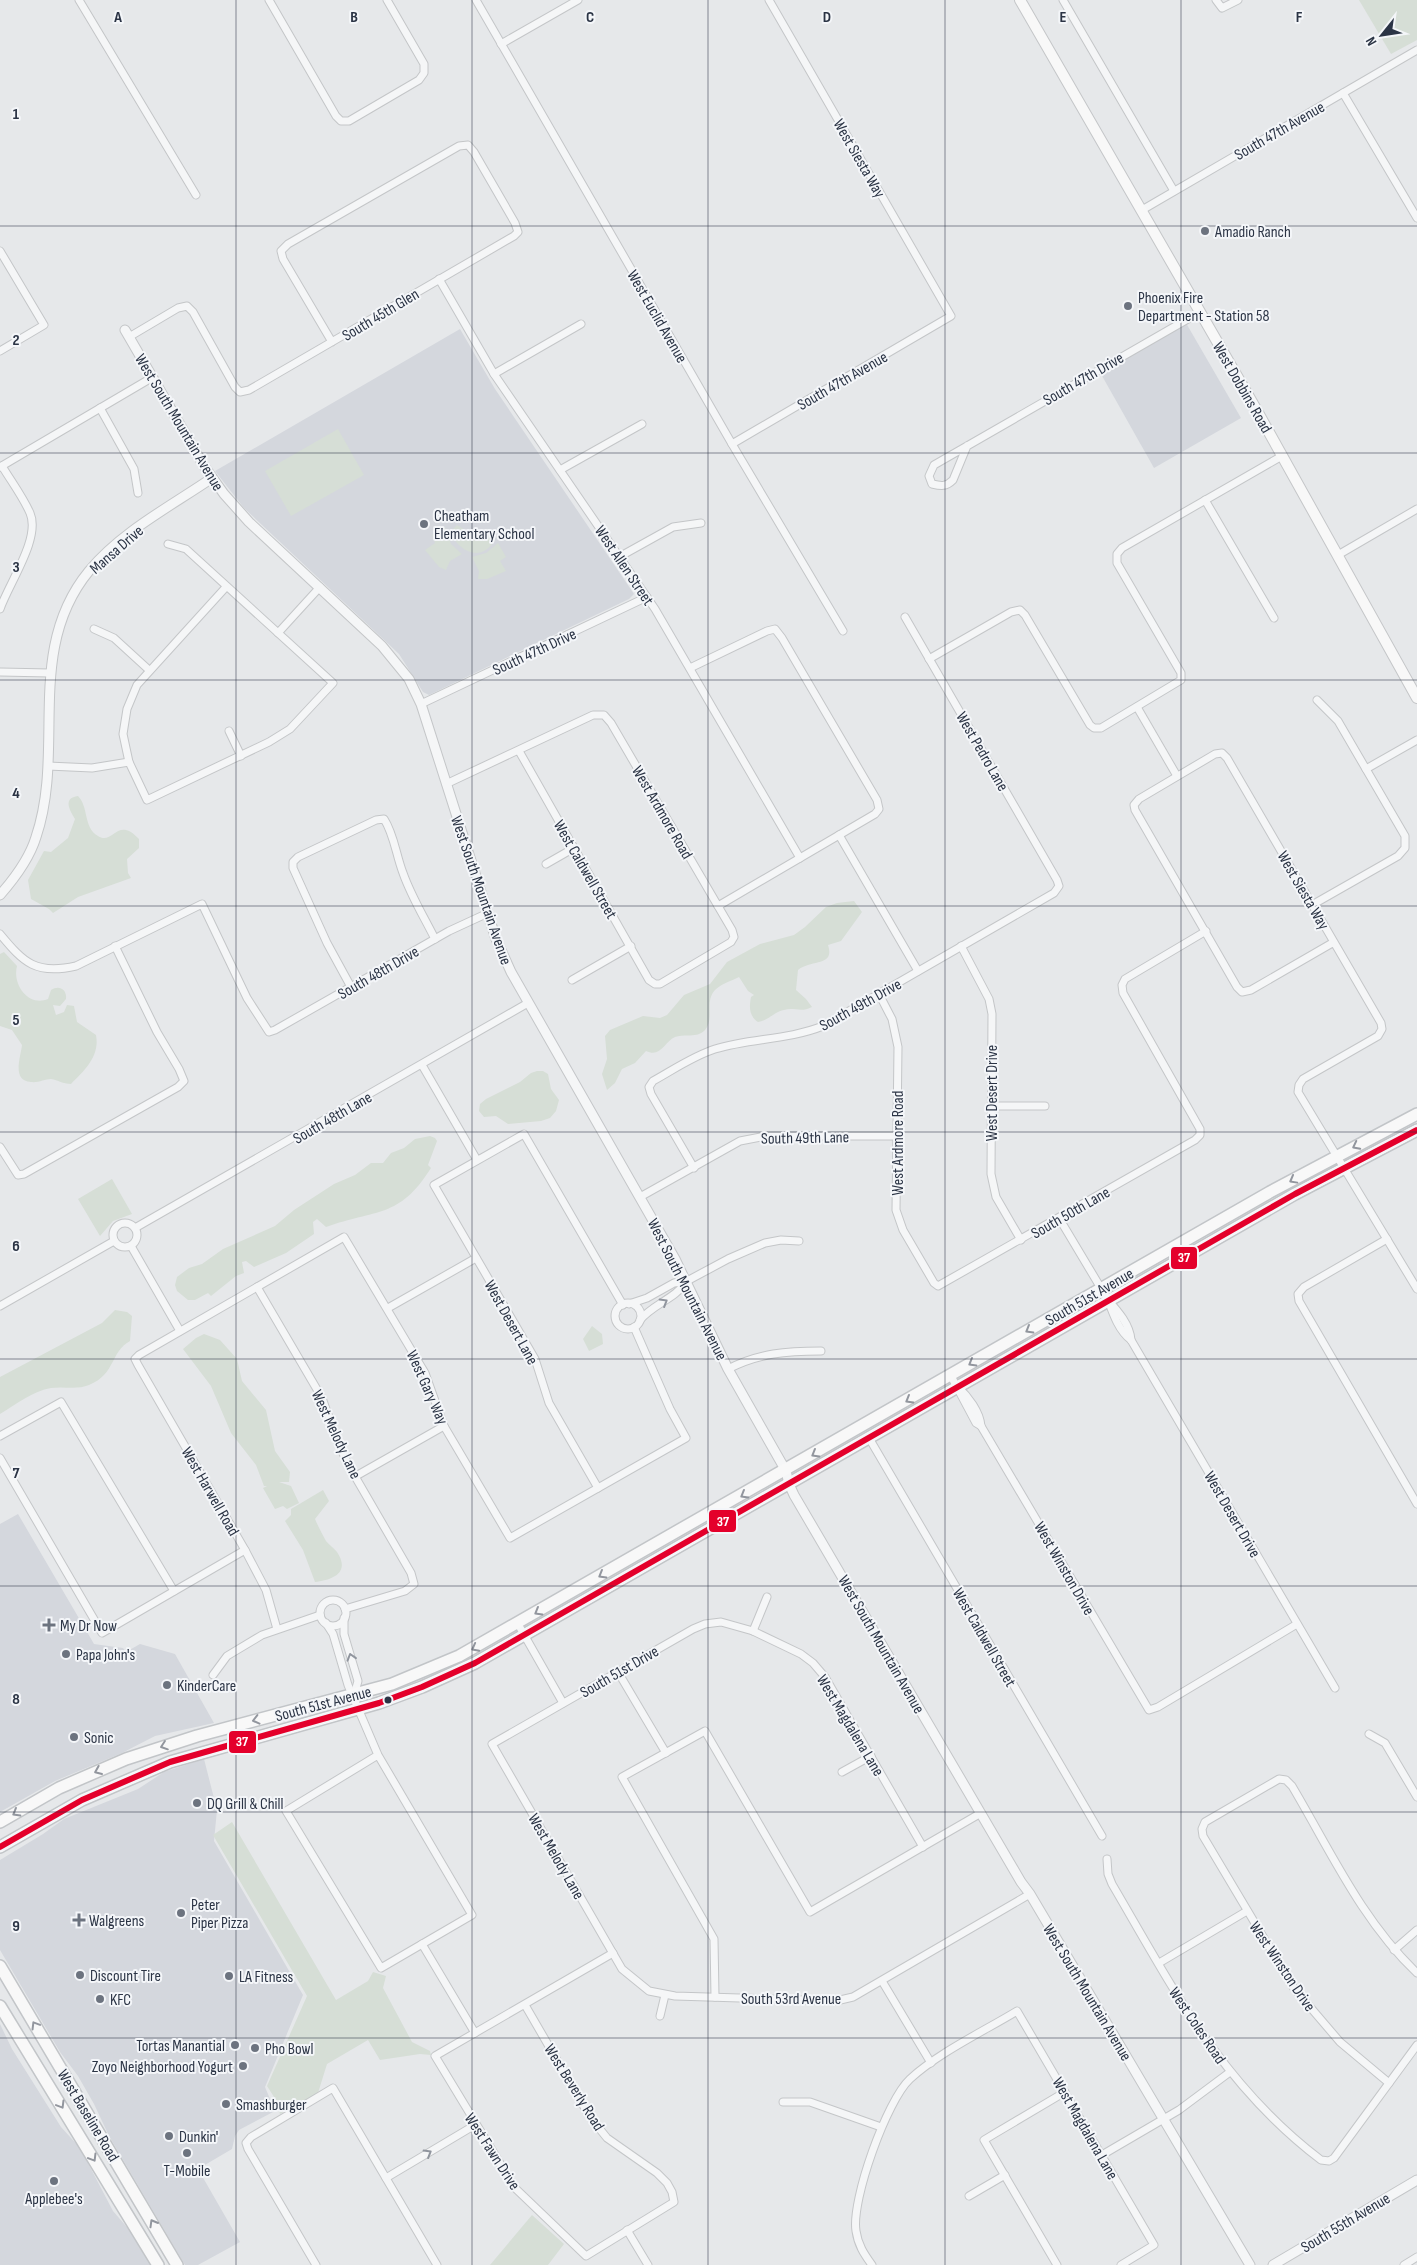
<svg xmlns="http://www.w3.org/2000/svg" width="1417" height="2265" viewBox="0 0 1417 2265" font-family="'Sofia Sans Condensed',sans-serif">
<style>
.built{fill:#d4d7dd}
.green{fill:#d6ded6}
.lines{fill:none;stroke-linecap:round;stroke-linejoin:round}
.minor-casing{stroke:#c4c6c8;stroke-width:9}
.tertiary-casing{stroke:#c4c6c8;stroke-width:11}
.secondary-casing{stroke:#c4c6c8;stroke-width:12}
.primary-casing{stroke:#c2c5c8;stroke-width:14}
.minor{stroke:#f5f6f7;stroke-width:7}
.tertiary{stroke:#f5f6f7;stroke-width:9}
.secondary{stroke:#f8f8f8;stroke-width:10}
.primary{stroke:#f8f8f8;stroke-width:11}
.bus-1-casing{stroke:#f4f6f9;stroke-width:10}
.bus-1{stroke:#e4002b;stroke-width:6}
.oneway{stroke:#92969e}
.oneway2{stroke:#90959e}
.grid{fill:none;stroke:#2b3445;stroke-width:1;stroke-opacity:0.55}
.poi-dot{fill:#6c737f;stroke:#f4f6f9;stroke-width:2}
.bus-dot{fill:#2b3445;stroke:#f4f6f9;stroke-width:2}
.labels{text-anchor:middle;stroke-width:4;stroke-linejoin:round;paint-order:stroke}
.street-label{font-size:16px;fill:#2b3445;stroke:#f4f6f9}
.poi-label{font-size:16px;fill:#2b3445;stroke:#f4f6f9;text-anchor:start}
.grid-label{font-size:16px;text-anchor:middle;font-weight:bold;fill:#2b3445;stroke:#f4f6f9;stroke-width:4;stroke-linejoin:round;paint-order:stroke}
.line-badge{stroke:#f4f6f9;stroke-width:2}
.badge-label{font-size:14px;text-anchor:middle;font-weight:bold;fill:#fff}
</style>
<rect width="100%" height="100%" fill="#e6e8ea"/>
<g class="built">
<path d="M1186,323L1241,418L1154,468L1101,374Z"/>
<path d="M460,329L495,389L634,594L629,599L429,695L423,692L399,654L244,508L215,471Z"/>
<path d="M18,1514L94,1644L123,1648L126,1652L140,1644L175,1654L214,1723L155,1736L122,1753L55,1781L0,1812V1524Z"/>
<path d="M204,1759L217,1810L214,1841L303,1995L265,2087L275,2111L239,2130L235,2136L232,2149L198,2169L240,2242L198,2265H185L109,2136L94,2104L78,2076L60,2052L0,1950V1860L43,1834L64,1819L138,1789L164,1772Z"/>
<path d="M0,2024L12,2049L61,2127L80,2148L113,2211L131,2232L151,2265H0Z"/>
</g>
<g class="green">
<path d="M1359,0H1417V40L1391,54Z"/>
<path d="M338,429L364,475L291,516L265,471Z"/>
<path d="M457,525L472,534L491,535L495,540C481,563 459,552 450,532Z"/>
<path d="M445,527L451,544L462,554L450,561L446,570L439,567L425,550L435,543L432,535Z"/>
<path d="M498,543L506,557L500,561L506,571L487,579H478L479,571L472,557L486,553Z"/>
<path d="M78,796C89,807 83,827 98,836C113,846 117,815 139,839V848L127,859L128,873L131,878L78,897L53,913L49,909L31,899L28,880L44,851L51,852L68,838L75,819C69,809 63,798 78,796Z"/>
<path d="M854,901L862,912L841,941L828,945C835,967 812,959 798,970L796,990L806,999L812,1007C801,1013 794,1007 784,1010C774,1012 769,1020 758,1022C749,1016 749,1007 751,997L754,995L748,991L739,977C731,981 721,984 715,990C704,1002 715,1018 705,1030C697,1039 685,1033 675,1037C664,1042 661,1058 646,1051L635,1063L622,1069L615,1083L607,1090L602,1074L607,1059L605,1036L610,1030L643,1016L660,1018L667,1015L684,995L710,984L727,962L760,944L794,935L805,927L826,907L837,903Z"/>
<path d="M4,952L17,966C12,985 29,1007 48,999L51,990C59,985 67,989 66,999L60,1006L53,1005L56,1015L64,1012L67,1005L74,1006L77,1022L96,1035C100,1056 85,1070 71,1084C63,1084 58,1080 51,1079C45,1079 38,1083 31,1082C11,1081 21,1056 22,1045L12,1030L0,1026V954Z"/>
<path d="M537,1071H543L548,1074L551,1089L559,1100L556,1111L550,1118L541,1121L508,1124L496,1116L484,1117L479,1111L480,1104L486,1099L520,1082L531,1073Z"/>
<path d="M430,1136L435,1138L437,1141L428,1165L431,1168C399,1219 376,1209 326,1227L317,1219L313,1222L314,1234L286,1253L254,1267L246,1261L242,1262L244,1273L236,1276L211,1296L208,1293L195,1300H188L177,1291L175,1285L177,1277L189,1268L202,1264L223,1249L275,1226L294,1210L334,1184L355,1175L371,1163H383L391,1153L404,1148L415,1139Z"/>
<path d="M112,1179L132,1214L113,1221L100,1236L78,1199Z"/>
<path d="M115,1310L127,1312L132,1316L130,1341C110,1352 116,1374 89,1385C77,1390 64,1386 51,1388C33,1391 16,1404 0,1414V1377L102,1323Z"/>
<path d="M592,1326L602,1334L603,1344L589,1351L583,1339Z"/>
<path d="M204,1334L220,1340L237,1359L242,1381L266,1410L275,1451L290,1472L289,1482H279L291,1486L299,1503L287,1509L283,1506L275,1509L263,1488L267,1486H264L256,1465L231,1433L211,1386L183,1349L196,1338Z"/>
<path d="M323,1490L329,1501L315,1519C318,1526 322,1534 326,1541C329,1545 334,1548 337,1552C351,1573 332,1580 315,1582L303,1550L285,1521L291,1515V1509Z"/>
<path d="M232,1822L336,2000L368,1981L373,1972L386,1976L383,1988L412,2042L430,2051L431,2055L420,2054L380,2060L368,2040L327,2064L318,2093L280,2114L276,2100L267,2086L307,1996L213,1835Z"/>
<path d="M532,2215L564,2244L548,2265H490Z"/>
</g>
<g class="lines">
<defs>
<g id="minor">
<path d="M79,0L196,195"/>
<path d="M269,0L336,116L341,121H349L419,80L424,73V64L387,0"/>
<path d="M476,0L732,444L843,631"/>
<path d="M1063,0L1174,191"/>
<path d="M1216,0L1222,8L1238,0"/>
<path d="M501,44L578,0"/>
<path d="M1343,93L1417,218"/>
<path d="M1142,210L1417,50"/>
<path d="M0,251L44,325L0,351"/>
<path d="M439,279L494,374L655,609L800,858"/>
<path d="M129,337L178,308L187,306L193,312L235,387L240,392L249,390C337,339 425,287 514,236L518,232L515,223L474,152L468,145L459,146L288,244L281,251L283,259L332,342"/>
<path d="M494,374L581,324"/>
<path d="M100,408L134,469L138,493"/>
<path d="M732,444L951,316L769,0"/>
<path d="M967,446L953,480C946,487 941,486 932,484L929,476L934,465L1200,312"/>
<path d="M0,467L153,377"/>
<path d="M560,470L642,424"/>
<path d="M1205,500L1274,618"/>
<path d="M168,544L186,549L333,683L290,729L269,742L147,800L129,762L123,734L127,709L137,685L226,587"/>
<path d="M1338,555L1417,509"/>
<path d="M619,557L673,527L701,523"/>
<path d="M0,609C9,583 41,538 30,513C23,497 11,481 2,466"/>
<path d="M94,629L114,638L149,670"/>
<path d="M278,633L320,587"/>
<path d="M929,659L1011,612L1020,610L1025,615L1090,725L1094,728H1101L1181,680V673L1117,563V554L1122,548L1282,456"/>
<path d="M690,668L767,631L775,629L782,638L877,800L879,809L875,814L718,906"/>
<path d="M0,672L50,673"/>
<path d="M421,704L647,597"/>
<path d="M1137,707L1177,776"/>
<path d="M229,731L241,756"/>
<path d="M48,766L92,768L129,762"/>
<path d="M1366,769L1417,740"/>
<path d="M446,784L593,715H604L611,723L732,930L734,937L731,942L660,984H655L649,980L519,751"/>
<path d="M839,835L918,971"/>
<path d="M546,864L574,848"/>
<path d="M1312,905L1398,856L1405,848V836L1338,721L1317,700"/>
<path d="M0,934C24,963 36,975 76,966L202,904L247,998L269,1032L275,1030L449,931L488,913"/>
<path d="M1334,942L1251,990L1242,992L1237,987L1135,810L1134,805L1139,799L1215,754L1222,753L1227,758L1381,1023L1382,1029L1378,1036L1303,1079L1299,1085L1298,1092L1417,1289"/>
<path d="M961,946L989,999L992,1014L991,1174L996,1197L1021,1240"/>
<path d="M572,980L631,946"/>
<path d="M351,987L327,943L293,868V862L298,857L376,820L384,819C394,834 396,855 403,873C411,896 424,917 435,939"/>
<path d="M879,994L892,1019L898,1047L896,1210L903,1230L934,1283L938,1286L1195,1140L1200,1135V1129L1123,993L1122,985L1125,979L1206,931"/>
<path d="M422,1065L477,1160"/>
<path d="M992,1106H1045"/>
<path d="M0,1147L18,1175L24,1174L178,1087L184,1081L179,1069L157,1032L115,946"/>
<path d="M694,1168L651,1094L649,1087L653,1081C673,1070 693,1056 715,1049C751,1038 788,1040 823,1026L1054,893L1059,886L1057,880L905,617"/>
<path d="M640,1197L740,1141L766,1136H896"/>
<path d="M1059,1218L1108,1300C1118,1311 1130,1325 1131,1340"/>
<circle cx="125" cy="1235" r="12"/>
<path d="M135,1228L528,1003"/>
<path d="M1387,1239L1304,1287L1298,1294L1299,1301L1417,1504"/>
<path d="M131,1246L180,1331"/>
<path d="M257,1287L322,1398L339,1445L349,1466L411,1573L414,1584L405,1591L345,1609"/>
<path d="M1108,1300C1113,1314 1119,1331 1131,1340L1335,1688"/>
<circle cx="628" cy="1316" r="13"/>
<path d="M629,1304L647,1298L674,1283L687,1281L728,1259L765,1243L781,1240L799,1241"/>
<path d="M0,1306L114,1241"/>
<path d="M388,1308L476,1258"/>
<path d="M640,1320C653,1304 675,1299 687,1281"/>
<path d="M728,1369C759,1353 787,1351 821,1351"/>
<path d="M951,1376L976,1423L981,1426"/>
<path d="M958,1387C968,1396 980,1412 981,1426L1149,1710L1158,1707L1297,1624"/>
<path d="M0,1436L61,1402L174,1591"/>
<path d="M869,1438L1102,1836"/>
<path d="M0,1458L102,1633L245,1550"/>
<path d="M356,1476L444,1426"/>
<path d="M598,1488L549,1403L535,1359L434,1185L524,1134L623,1305"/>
<circle cx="333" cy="1613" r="13"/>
<path d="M344,1618V1634L358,1681L354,1695"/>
<path d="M326,1623L333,1634L348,1685L378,1755L472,1915L381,1968L286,1811L378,1755"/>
<path d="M518,1624L563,1703"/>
<path d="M277,1629L266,1590L245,1550L138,1365L135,1359L139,1355L344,1237L425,1373L444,1426L510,1538L686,1438L670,1409L634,1327"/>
<path d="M753,1631L767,1597"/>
<path d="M618,1672L666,1753"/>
<path d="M213,1675L227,1656L262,1635L320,1615"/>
<path d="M1369,1734L1385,1743L1417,1797"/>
<path d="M842,1772L871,1756"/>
<path d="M923,1847L825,1677L813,1663L801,1654L753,1631L721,1622L705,1624L693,1629L492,1744L622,1969L649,1991L675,1996L836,2001L853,1997L1030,1894"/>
<path d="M1107,1859L1108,1874L1112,1884C1174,1990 1221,2084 1321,2160L1329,2161L1334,2158L1417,2045"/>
<path d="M422,1944L475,2033"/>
<path d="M1394,1950L1417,1930"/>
<path d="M1159,1963L1247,1911"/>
<path d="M882,1981L931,2063"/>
<path d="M715,1997L714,1939L622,1777L705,1731L810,1912L981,1813"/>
<path d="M525,2005L590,2117L607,2138L657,2173L667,2183L672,2192L674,2202L586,2256L515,2188L435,2056L613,1953"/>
<path d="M660,2016L665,1995"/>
<path d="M1389,2083L1340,2042L1293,1987L1203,1836L1202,1829L1205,1822L1279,1779L1286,1780L1292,1786C1330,1850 1362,1921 1417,1973"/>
<path d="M783,2102H810L881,2127"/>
<path d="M1102,2155L1179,2110L1230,2072"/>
<path d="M386,2178L475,2125"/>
<path d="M969,2196L1005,2175"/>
<path d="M627,2230L648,2265"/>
<path d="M316,2265L248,2149L246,2143L251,2137L333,2088L437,2265"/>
<path d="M872,2265C864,2254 858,2245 856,2231C851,2200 887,2100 910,2079C938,2053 984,2031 1017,2011L1154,2245L1121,2265"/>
<path d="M1057,2265L984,2140L1065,2092"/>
<path d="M1404,2265L1417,2257"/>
</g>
<g id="tertiary">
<path d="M125,330L204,466L224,494L249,522L382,646L409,679L421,704L496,939L511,972L675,1259L728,1369L786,1471L789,1484L794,1495L1021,1882L1030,1894L1250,2265"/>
<path d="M0,895C14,879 30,857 36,837C66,749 24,650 89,571C121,532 171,506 212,478"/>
<path d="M1273,2265L1417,2180"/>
</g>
<path id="secondary" d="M1020,0L1256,409L1417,698"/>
<g id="primary">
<path d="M0,1822L59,1788L126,1759L197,1736L392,1684L459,1656L1270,1192L1417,1114"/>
<path d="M0,1847L82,1800L170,1762L379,1703L422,1687L475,1663L1295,1194L1417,1130"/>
<path d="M0,1966L177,2265"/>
<path d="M0,2006L158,2265"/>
</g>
</defs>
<use href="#minor" class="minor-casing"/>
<use href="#tertiary" class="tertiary-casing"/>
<use href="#secondary" class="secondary-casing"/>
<use href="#primary" class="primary-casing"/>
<use href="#minor" class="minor"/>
<use href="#tertiary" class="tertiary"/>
<use href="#secondary" class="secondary"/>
<use href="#primary" class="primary"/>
<defs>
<path id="bus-1" d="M0,1847L82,1800L170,1762L379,1703L422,1687L475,1663L1295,1194L1417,1130"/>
</defs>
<use href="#bus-1" class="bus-1-casing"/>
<use href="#bus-1" class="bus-1"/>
</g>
<defs><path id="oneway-chevron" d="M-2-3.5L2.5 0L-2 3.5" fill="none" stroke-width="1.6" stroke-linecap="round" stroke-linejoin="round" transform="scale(1.25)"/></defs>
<g class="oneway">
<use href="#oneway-chevron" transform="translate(1356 1146) rotate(153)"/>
<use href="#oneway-chevron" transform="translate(1293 1180) rotate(151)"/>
<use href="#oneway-chevron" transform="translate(1029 1330) rotate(150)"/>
<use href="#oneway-chevron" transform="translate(972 1363) rotate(150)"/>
<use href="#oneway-chevron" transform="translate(909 1400) rotate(150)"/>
<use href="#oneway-chevron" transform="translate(815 1454) rotate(150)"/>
<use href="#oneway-chevron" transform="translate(744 1495) rotate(150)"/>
<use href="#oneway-chevron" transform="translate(602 1575) rotate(150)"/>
<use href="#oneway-chevron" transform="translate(538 1612) rotate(150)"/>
<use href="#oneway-chevron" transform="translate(475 1648) rotate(152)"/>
<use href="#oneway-chevron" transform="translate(256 1720) rotate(166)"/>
<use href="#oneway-chevron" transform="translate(164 1746) rotate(161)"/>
<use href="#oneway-chevron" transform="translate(98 1771) rotate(157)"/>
<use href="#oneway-chevron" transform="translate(16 1813) rotate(150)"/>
<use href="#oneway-chevron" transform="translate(35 2025) rotate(-121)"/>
<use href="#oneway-chevron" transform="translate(61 2105) rotate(59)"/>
<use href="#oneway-chevron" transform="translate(93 2158) rotate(59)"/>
<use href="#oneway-chevron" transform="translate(153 2223) rotate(-120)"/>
</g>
<g class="oneway2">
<use href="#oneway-chevron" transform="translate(664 1302) rotate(-31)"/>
<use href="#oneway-chevron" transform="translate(351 1657) rotate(-107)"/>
<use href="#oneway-chevron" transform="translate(428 2153) rotate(-31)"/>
</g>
<path class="grid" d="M236,0V2265M472,0V2265M708,0V2265M945,0V2265M1181,0V2265M0,226H1417M0,453H1417M0,680H1417M0,906H1417M0,1132H1417M0,1359H1417M0,1586H1417M0,1812H1417M0,2038H1417"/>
<g class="poi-dot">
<circle cx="1205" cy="231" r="5"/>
<circle cx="1128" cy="306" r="5"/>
<circle cx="424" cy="524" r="5"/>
<path d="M46.5 1617.5h5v5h5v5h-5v5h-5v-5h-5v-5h5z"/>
<circle cx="66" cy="1654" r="5"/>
<circle cx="167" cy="1685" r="5"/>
<circle cx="74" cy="1737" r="5"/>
<circle cx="197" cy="1803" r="5"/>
<circle cx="181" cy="1913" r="5"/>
<path d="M76.5 1912.5h5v5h5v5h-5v5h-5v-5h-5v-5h5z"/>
<circle cx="80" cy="1975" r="5"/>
<circle cx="229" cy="1976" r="5"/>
<circle cx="100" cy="1999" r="5"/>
<circle cx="235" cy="2045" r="5"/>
<circle cx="255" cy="2048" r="5"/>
<circle cx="243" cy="2066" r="5"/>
<circle cx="226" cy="2104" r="5"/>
<circle cx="169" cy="2136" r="5"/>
<circle cx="187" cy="2153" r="5"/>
<circle cx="54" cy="2181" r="5"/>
</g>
<circle class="bus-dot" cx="388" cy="1700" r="4.5"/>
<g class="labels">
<g class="street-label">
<text transform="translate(1279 130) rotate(-30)" y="6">South 47th Avenue</text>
<text transform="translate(860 158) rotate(60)" y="6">West Siesta Way</text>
<text transform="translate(380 314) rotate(-31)" y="6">South 45th Glen</text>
<text transform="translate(658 316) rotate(60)" y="6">West Euclid Avenue</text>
<text transform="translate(1083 378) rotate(-30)" y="6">South 47th Drive</text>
<text transform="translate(842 380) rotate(-30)" y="6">South 47th Avenue</text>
<text transform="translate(1243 387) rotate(60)" y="6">West Dobbins Road</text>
<text transform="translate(180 422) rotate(59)" y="6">West South Mountain Avenue</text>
<text transform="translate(116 549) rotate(-41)" y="6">Mansa Drive</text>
<text transform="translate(625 565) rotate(56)" y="6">West Allen Street</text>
<text transform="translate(534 651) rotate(-25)" y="6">South 47th Drive</text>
<text transform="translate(983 751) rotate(60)" y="6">West Pedro Lane</text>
<text transform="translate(663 812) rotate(60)" y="6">West Ardmore Road</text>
<text transform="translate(586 869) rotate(60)" y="6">West Caldwell Street</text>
<text transform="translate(482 890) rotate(71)" y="6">West South Mountain Avenue</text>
<text transform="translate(1304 890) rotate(60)" y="6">West Siesta Way</text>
<text transform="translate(378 972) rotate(-30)" y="6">South 48th Drive</text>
<text transform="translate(860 1004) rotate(-29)" y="6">South 49th Drive</text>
<text transform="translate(991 1093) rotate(-90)" y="6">West Desert Drive</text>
<text transform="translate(332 1117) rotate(-30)" y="6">South 48th Lane</text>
<text transform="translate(805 1137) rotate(-1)" y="6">South 49th Lane</text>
<text transform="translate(897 1143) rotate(-90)" y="6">West Ardmore Road</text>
<text transform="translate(1070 1212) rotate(-30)" y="6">South 50th Lane</text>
<text transform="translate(688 1289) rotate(63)" y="6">West South Mountain Avenue</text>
<text transform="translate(1089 1296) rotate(-30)" y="6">South 51st Avenue</text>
<text transform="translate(512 1322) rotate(61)" y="6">West Desert Lane</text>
<text transform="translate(428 1387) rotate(66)" y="6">West Gary Way</text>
<text transform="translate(337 1434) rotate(65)" y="6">West Melody Lane</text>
<text transform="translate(211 1491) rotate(60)" y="6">West Harwell Road</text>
<text transform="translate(1233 1514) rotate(60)" y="6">West Desert Drive</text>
<text transform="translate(1065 1568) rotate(60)" y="6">West Winston Drive</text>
<text transform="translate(985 1637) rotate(60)" y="6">West Caldwell Street</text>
<text transform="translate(882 1644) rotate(60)" y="6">West South Mountain Avenue</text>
<text transform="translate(619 1671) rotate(-30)" y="6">South 51st Drive</text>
<text transform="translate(323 1703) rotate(-15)" y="6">South 51st Avenue</text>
<text transform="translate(851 1725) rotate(59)" y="6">West Magdalena Lane</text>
<text transform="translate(557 1856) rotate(60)" y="6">West Melody Lane</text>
<text transform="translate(1283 1966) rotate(56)" y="6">West Winston Drive</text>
<text transform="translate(1088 1992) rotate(59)" y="6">West South Mountain Avenue</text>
<text x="791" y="2004">South 53rd Avenue</text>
<text transform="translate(1198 2025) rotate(56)" y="6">West Coles Road</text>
<text transform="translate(575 2087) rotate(58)" y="6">West Beverly Road</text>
<text transform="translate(89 2115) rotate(59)" y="6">West Baseline Road</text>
<text transform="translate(1086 2128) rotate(60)" y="6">West Magdalena Lane</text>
<text transform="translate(493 2151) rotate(57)" y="6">West Fawn Drive</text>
<text transform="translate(1345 2222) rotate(-31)" y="6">South 55th Avenue</text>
</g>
<g class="poi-label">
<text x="1215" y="237">Amadio Ranch</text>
<text x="1138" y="303">Phoenix Fire<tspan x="1138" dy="18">Department - Station 58</tspan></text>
<text x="434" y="521">Cheatham<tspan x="434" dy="18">Elementary School</tspan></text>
<text x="60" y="1631">My Dr Now</text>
<text x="76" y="1660">Papa John's</text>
<text x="177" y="1691">KinderCare</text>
<text x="84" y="1743">Sonic</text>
<text x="207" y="1809">DQ Grill &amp; Chill</text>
<text x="191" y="1910">Peter<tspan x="191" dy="18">Piper Pizza</tspan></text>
<text x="89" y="1926">Walgreens</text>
<text x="90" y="1981">Discount Tire</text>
<text x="239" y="1982">LA Fitness</text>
<text x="110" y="2005">KFC</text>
<text x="225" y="2051" text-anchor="end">Tortas Manantial</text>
<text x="265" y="2054">Pho Bowl</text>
<text x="233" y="2072" text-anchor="end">Zoyo Neighborhood Yogurt</text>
<text x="236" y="2110">Smashburger</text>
<text x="179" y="2142">Dunkin'</text>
<text x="187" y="2176" text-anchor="middle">T-Mobile</text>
<text x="54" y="2204" text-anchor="middle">Applebee's</text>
</g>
</g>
<g class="grid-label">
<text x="118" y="22">A</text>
<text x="354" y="22">B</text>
<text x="590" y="22">C</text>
<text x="827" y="22">D</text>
<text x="1063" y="22">E</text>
<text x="1299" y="22">F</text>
<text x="16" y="119">1</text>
<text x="16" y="345">2</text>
<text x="16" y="572">3</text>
<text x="16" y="798">4</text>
<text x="16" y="1025">5</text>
<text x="16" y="1251">6</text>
<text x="16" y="1478">7</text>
<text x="16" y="1704">8</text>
<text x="16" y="1931">9</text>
</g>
<g class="line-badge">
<rect x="1170" y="1246" width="28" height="24" rx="5" fill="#e4002b"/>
<rect x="708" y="1509" width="29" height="24" rx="5" fill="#e4002b"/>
<rect x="228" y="1730" width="29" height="24" rx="5" fill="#e4002b"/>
</g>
<g class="badge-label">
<text x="1184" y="1262">37</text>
<text x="723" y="1526">37</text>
<text x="242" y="1746">37</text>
</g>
<g transform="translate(1382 35) rotate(240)" stroke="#f4f6f9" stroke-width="4" paint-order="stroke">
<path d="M0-4L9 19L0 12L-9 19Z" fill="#2b3445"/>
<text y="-8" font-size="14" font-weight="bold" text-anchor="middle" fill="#2b3445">N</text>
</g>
</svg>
